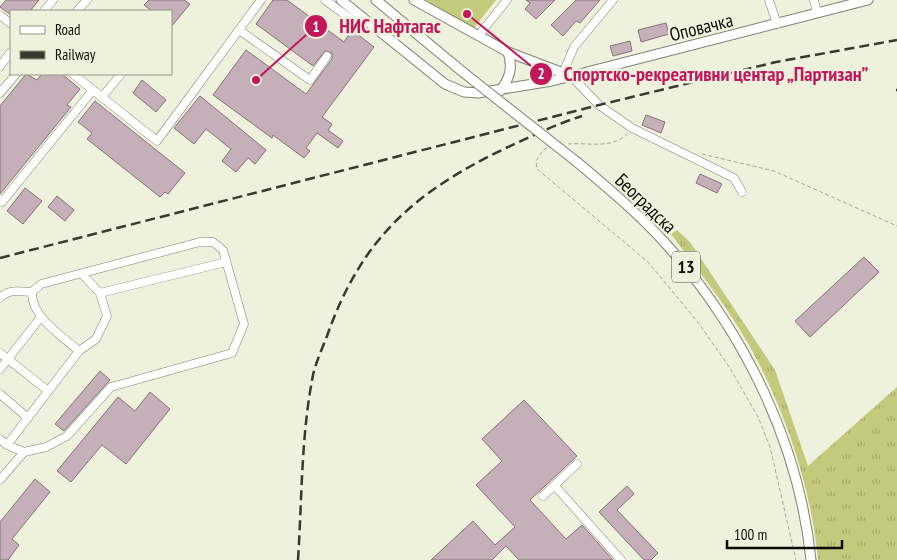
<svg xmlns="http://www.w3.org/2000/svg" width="897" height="560" viewBox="0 0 897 560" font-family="'PT Sans Narrow',sans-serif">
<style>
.grass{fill:url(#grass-tufts)}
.garden{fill:#c4ca7c}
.building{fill:#c5afb8;stroke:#86727a}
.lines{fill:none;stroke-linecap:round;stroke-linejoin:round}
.minor-casing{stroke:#7f816e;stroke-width:9}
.major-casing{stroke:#7f816e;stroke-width:11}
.path{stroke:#a5a796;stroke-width:1;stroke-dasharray:4 2.5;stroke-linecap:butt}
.minor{stroke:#fff;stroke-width:8}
.major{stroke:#fff;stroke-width:9}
.rail{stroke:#38392f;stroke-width:2.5;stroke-dasharray:10 5;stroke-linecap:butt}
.major-bridge-casing{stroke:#7f816e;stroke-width:11;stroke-linecap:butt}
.major-bridge{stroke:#fff;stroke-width:9}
.labels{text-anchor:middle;stroke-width:5;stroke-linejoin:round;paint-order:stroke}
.shield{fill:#eef1db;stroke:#505146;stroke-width:1}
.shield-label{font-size:18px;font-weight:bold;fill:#0c0d06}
.street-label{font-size:19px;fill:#0c0d06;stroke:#eef1db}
.leader{fill:none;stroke:#c2185b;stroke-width:2}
.callout-dot{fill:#c2185b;stroke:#eef1db;stroke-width:2}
.mark-label{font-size:15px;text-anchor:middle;font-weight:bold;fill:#fff}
.callout-label{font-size:20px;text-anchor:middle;font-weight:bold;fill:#c2185b;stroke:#eef1db;stroke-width:5;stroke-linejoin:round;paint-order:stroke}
</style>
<defs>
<pattern id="grass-tufts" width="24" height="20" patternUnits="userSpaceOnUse" patternTransform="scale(1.25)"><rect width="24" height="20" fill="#c4ca7c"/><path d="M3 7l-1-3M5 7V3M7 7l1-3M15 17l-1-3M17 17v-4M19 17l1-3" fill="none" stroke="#a7ac6a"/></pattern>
</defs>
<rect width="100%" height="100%" fill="#eef1db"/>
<path class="grass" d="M677,230L690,242L775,370L808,466L897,387V560H818C812,493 788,419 757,360C735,316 700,273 671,234Z"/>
<path class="garden" d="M426,0H496L473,29Z"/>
<g class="building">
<path d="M6,0H39L30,11H11V15L0,7Z"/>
<path d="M149,0H184L190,4L171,27V11H152L144,5Z"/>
<path d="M273,0H287L344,42L352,30L374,47L322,117L332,124L328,130L343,141L338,148L317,133L306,148L310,151L304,158L273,135L272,138L213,95L246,50L306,94L332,59V53L325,51L313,66L256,24Z"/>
<path d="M526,0H555L536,19L525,9L530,3Z"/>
<path d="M576,0H600L580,23L576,21L563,36L551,25Z"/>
<path d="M666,23L669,34L641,42L638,30Z"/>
<path d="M630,41L632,51L613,56L610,46Z"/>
<path d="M26,74L37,80L42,74H62L80,89L67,105L71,107L0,194V106Z"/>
<path d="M142,80L166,100L156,112L133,93Z"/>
<path d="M200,96L266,150L255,164L248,158L236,172L222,161L231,149L206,129L194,144L174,128Z"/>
<path d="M95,101L185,173L168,194L165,192L160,197L87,139L92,133L78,122Z"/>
<path d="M646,115L665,122L661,133L642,125Z"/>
<path d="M700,174L722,184L717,193L696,183Z"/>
<path d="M25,188L42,201L23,224L7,211Z"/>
<path d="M57,196L74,210L65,221L48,207Z"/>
<path d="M864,257L879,272L810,337L795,321Z"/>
<path d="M100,371L110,380L64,431L55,424Z"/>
<path d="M150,392L170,409L126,464L102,445L71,482L57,471L118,397L135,411Z"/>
<path d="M524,400L577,456L530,500L566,539L582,525L613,560H519L506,546L492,560H431L473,521L495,545L515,527L476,485L502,461L482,439Z"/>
<path d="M35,479L50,492L12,539L19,545L8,560H0V522Z"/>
<path d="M627,486L634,494L617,510L658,553L651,560H644L599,512Z"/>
</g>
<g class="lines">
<defs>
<g id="minor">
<path d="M325,0L358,24"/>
<path d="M769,0L777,24"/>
<path d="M814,0L817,13"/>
<path d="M44,11L53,0"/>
<path d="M77,11L87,0"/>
<path d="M0,15L11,24"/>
<path d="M239,30L310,80L327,56"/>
<path d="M479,35L507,0"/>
<path d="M0,66L11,52"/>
<path d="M563,73L574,47L613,0"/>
<path d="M73,74L157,141L261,0"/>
<path d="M571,76L599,105L632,128L734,178L742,192"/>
<path d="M0,93L16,74"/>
<path d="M102,97L121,74"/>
<path d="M0,200L2,202L93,90"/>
<path d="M100,293L226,262"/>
<path d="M0,298C9,288 20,292 32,292"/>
<path d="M0,353L47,390"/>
<path d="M0,369L41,317"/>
<path d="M0,394L28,418"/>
<path d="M0,439L7,445L24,452L46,447L67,436L111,387L232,353L244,324L223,250L213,242H200L41,284L32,292C31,317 62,336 79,351"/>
<path d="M7,445L79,351L96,339L107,316L100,293L82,274"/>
<path d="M0,480L24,452"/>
<path d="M555,486L621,560"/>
<path d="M543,496L577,464"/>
</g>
<g id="major">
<path d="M341,0L445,84L464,92L478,93L552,81L868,0"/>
<path d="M376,0L464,73"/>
<path d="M414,0L508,52L571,76"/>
<path d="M500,91C510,78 513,68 508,52"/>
<path d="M577,162C608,188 639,214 666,244C744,331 799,443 811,560"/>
</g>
</defs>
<use href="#minor" class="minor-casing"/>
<use href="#major" class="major-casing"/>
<g class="path">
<path d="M568,144C587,142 613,150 628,133"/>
<path d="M547,148L543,150L536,161L537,169L648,262L697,321L730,368L759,419L770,447L796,560"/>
<path d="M702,154L774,171L897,226"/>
</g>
<use href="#minor" class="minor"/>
<use href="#major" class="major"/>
<g class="rail">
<path d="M896,90H897"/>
<path d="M0,258L599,105L776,62L897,40"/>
<path d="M298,560C302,499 301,436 313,375C316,362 322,349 327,336C361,239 414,192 506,148C530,137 556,124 582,116"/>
</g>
<defs>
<path id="major-bridge" d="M464,73L577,162"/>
</defs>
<use href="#major-bridge" class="major-bridge-casing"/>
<use href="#major-bridge" class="major-bridge"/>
</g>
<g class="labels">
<rect class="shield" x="672" y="251.5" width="28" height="31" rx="4"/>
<g class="shield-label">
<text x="686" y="273">13</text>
</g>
<g class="street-label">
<text transform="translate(701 27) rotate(-14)" y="7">Оповачка</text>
<text transform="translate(646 203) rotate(44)" y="7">Београдска</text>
</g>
</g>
<path class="leader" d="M256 80L316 26M467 14L541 74"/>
<g class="callout-dot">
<circle cx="256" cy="80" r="5"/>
<circle cx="467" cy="14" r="5"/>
<circle cx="316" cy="26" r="12"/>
<circle cx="541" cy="74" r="12"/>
</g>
<g class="mark-label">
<text x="316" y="32">1</text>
<text x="541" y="79">2</text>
</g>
<g class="callout-label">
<text x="390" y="33">НИС Нафтагас</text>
<text x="716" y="81">Спортско-рекреативни центар „Партизан”</text>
</g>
<rect x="10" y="10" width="162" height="65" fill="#eef1db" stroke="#949686"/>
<rect x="20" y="26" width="25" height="8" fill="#ffffff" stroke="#949686"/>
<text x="55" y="35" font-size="15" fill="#0c0d06">Road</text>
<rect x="20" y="51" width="25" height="8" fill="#38392f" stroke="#949686"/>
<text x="55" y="60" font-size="15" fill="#0c0d06">Railway</text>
<path d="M727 540v8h115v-8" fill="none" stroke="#0c0d06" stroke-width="2.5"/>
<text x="734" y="540" font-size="15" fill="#0c0d06" stroke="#eef1db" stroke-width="4" paint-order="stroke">100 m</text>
</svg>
